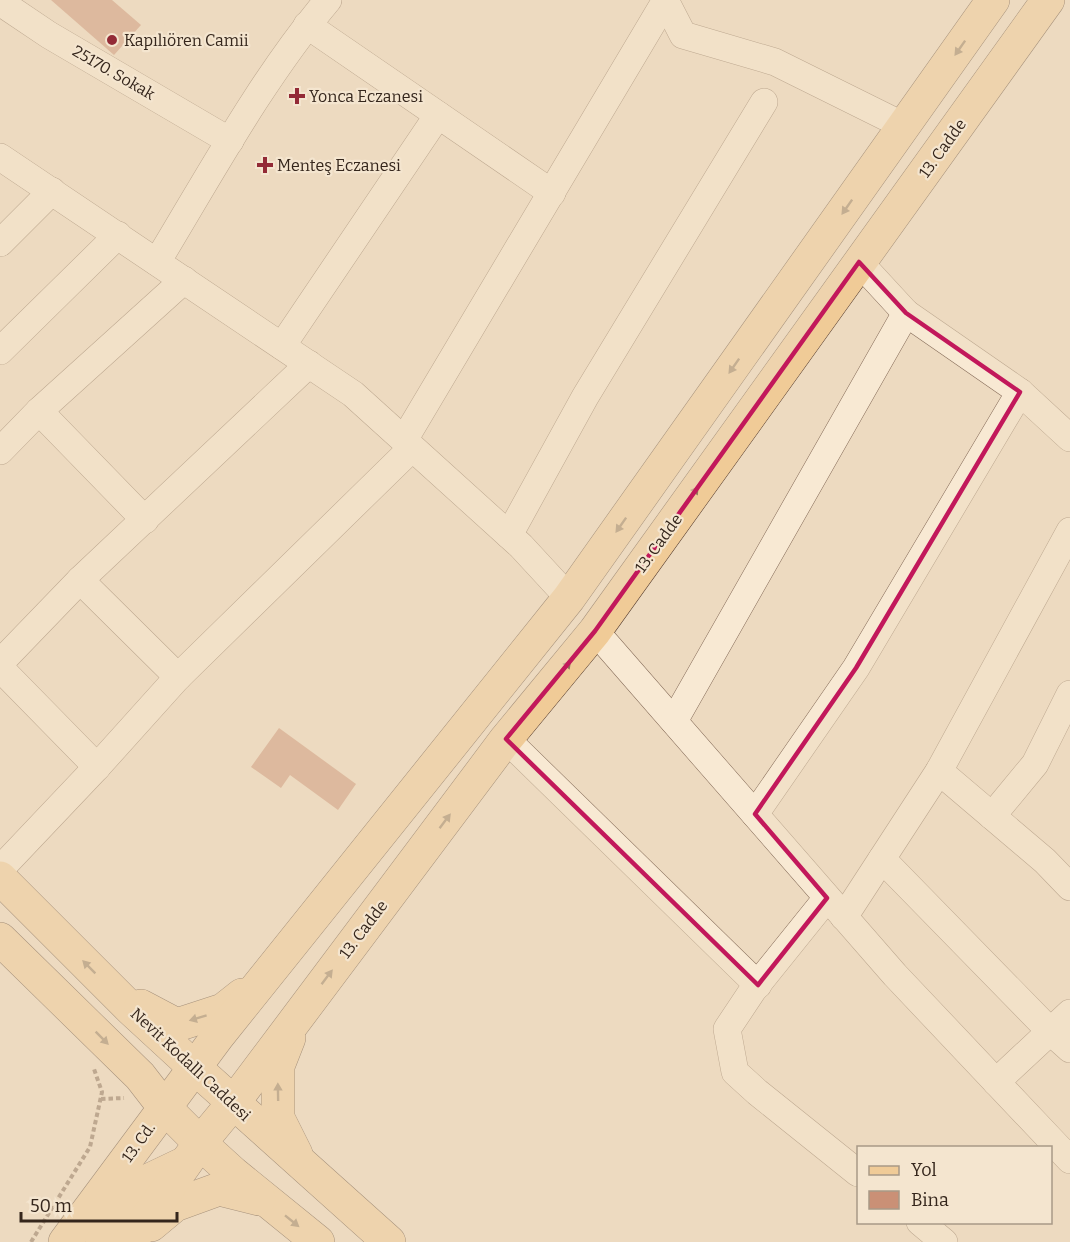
<svg xmlns="http://www.w3.org/2000/svg" width="1070" height="1242" viewBox="0 0 1070 1242" font-family="Bitter,serif">
<style>
.building{fill:#ca9076}
.lines{fill:none;stroke-linecap:round;stroke-linejoin:round}
.minor-casing{stroke:#856b58;stroke-width:28}
.major-casing{stroke:#533a2d;stroke-width:34}
.path{stroke:#856b58;stroke-width:4;stroke-dasharray:4.5 3;stroke-linecap:butt}
.minor{stroke:#f8e9d3;stroke-width:27}
.major{stroke:#f0cb97;stroke-width:33}
.oneway{fill:#92785a}
.marked{fill:none;stroke:#c2185b;stroke-width:4.5;stroke-linejoin:round}
.poi-dot{fill:#932a36;stroke:#f4e5cf;stroke-width:2}
.labels{text-anchor:middle;stroke-width:4.5;stroke-linejoin:round;paint-order:stroke}
.poi-label{font-size:16px;fill:#35261c;stroke:#f4e5cf;text-anchor:start}
.street-label{font-size:16px;fill:#35261c;stroke:#f4e5cf}
</style>
<rect width="100%" height="100%" fill="#eddac0"/>
<g class="building">
<path d="M51,0H112L141,25L114,55Z"/>
<path d="M279,728L356,784L338,810L290,775L281,788L251,767Z"/>
</g>
<g class="lines">
<defs>
<g id="minor">
<path d="M665,0L683,35L775,62L904,126"/>
<path d="M0,2L49,35L230,141"/>
<path d="M307,25L552,193"/>
<path d="M0,157L353,394L521,546L569,598"/>
<path d="M0,243L52,191"/>
<path d="M157,262C211,173 261,80 328,0"/>
<path d="M859,262L906,313L1020,392L1070,438"/>
<path d="M282,346L438,115"/>
<path d="M0,351L118,235"/>
<path d="M39,411L145,520"/>
<path d="M404,440L666,0"/>
<path d="M0,451L39,411L184,280"/>
<path d="M509,535L585,397L764,102"/>
<path d="M80,580L178,677"/>
<path d="M595,631L895,975L1070,1160"/>
<path d="M0,663L80,580L309,364"/>
<path d="M0,668L97,767"/>
<path d="M674,721L906,313"/>
<path d="M506,739L758,985"/>
<path d="M939,771L1045,861L1070,887"/>
<path d="M755,814L856,668L1020,392"/>
<path d="M992,816L1035,764L1070,694"/>
<path d="M882,859L1051,1032L1070,1049"/>
<path d="M0,872L5,864L97,767L178,677L412,448"/>
<path d="M827,898L753,990L727,1029L735,1072L757,1092L858,1173"/>
<path d="M844,917L939,771L1070,531"/>
<path d="M996,1082L1070,1013"/>
<path d="M920,1222L944,1242"/>
</g>
<g id="major">
<path d="M0,878L131,1009L194,1067L389,1242"/>
<path d="M0,939L140,1076L164,1107L200,1143L233,1173L318,1242"/>
<path d="M141,1006L177,1025L223,1010L242,995"/>
<path d="M289,1038L278,1066V1118L296,1154"/>
<path d="M151,1225L175,1205L219,1189L259,1199"/>
<path d="M65,1242L218,1036L569,598L993,0"/>
<path d="M102,1242L143,1183L185,1163"/>
<path d="M130,1242L200,1143L234,1102L506,739L595,631L1048,0"/>
</g>
</defs>
<use href="#minor" class="minor-casing"/>
<use href="#major" class="major-casing"/>
<g class="path">
<path d="M101,1099L124,1098"/>
<path d="M31,1242L90,1147L102,1092L94,1069"/>
</g>
<use href="#minor" class="minor"/>
<use href="#major" class="major"/>
</g>
<defs><path id="oneway-solid" d="M-6-.8H1V-3.2L6.5 0L1 3.2V.8H-6Z" transform="scale(1.5)"/></defs>
<g class="oneway">
<use href="#oneway-solid" transform="translate(960 48) rotate(125)"/>
<use href="#oneway-solid" transform="translate(847 207) rotate(125)"/>
<use href="#oneway-solid" transform="translate(734 366) rotate(125)"/>
<use href="#oneway-solid" transform="translate(693 494) rotate(-54)"/>
<use href="#oneway-solid" transform="translate(621 525) rotate(125)"/>
<use href="#oneway-solid" transform="translate(565 668) rotate(-51)"/>
<use href="#oneway-solid" transform="translate(445 821) rotate(-53)"/>
<use href="#oneway-solid" transform="translate(89 967) rotate(-135)"/>
<use href="#oneway-solid" transform="translate(327 977) rotate(-53)"/>
<use href="#oneway-solid" transform="translate(198 1018) rotate(163)"/>
<use href="#oneway-solid" transform="translate(102 1038) rotate(45)"/>
<use href="#oneway-solid" transform="translate(278 1092) rotate(-91)"/>
<use href="#oneway-solid" transform="translate(292 1221) rotate(39)"/>
</g>
<path d="M0 0H1070V1242H0ZM859,262L906,313L1020,392L856,668L755,814L827,898L758,985L506,739L595,631Z" fill="#eddac0" fill-opacity=".55" fill-rule="evenodd"/>
<path class="marked" d="M859,262L906,313L1020,392L856,668L755,814L827,898L758,985L506,739L595,631Z"/>
<g class="poi-dot">
<circle cx="112" cy="40" r="6"/>
<path d="M294 87h6v6h6v6h-6v6h-6v-6h-6v-6h6z"/>
<path d="M262 156h6v6h6v6h-6v6h-6v-6h-6v-6h6z"/>
</g>
<g class="labels">
<g class="poi-label">
<text x="124" y="46">Kapılıören Camii</text>
<text x="309" y="102">Yonca Eczanesi</text>
<text x="277" y="171">Menteş Eczanesi</text>
</g>
<g class="street-label">
<text transform="translate(114 72) rotate(30)" y="6">25170. Sokak</text>
<text transform="translate(942 148) rotate(-54)" y="6">13. Cadde</text>
<text transform="translate(658 543) rotate(-54)" y="6">13. Cadde</text>
<text transform="translate(363 929) rotate(-53)" y="6">13. Cadde</text>
<text transform="translate(191 1064) rotate(43)" y="6">Nevit Kodallı Caddesi</text>
<text transform="translate(138 1142) rotate(-54)" y="6">13. Cd.</text>
</g>
</g>
<rect x="857" y="1146" width="195" height="78" fill="#f4e5cf" stroke="#a89987" stroke-width="1.5"/>
<rect x="869" y="1166" width="30" height="9" fill="#f0cb97" stroke="#a89987" stroke-width="1.5"/>
<text x="911" y="1176" font-size="18" fill="#35261c">Yol</text>
<rect x="869" y="1191" width="30" height="18" fill="#ca9076" stroke="#a89987" stroke-width="1.5"/>
<text x="911" y="1206" font-size="18" fill="#35261c">Bina</text>
<path d="M21 1212v9h156v-9" fill="none" stroke="#35261c" stroke-width="3"/>
<text x="30" y="1212" font-size="18" fill="#35261c" stroke="#f4e5cf" stroke-width="4.5" paint-order="stroke">50 m</text>
</svg>
